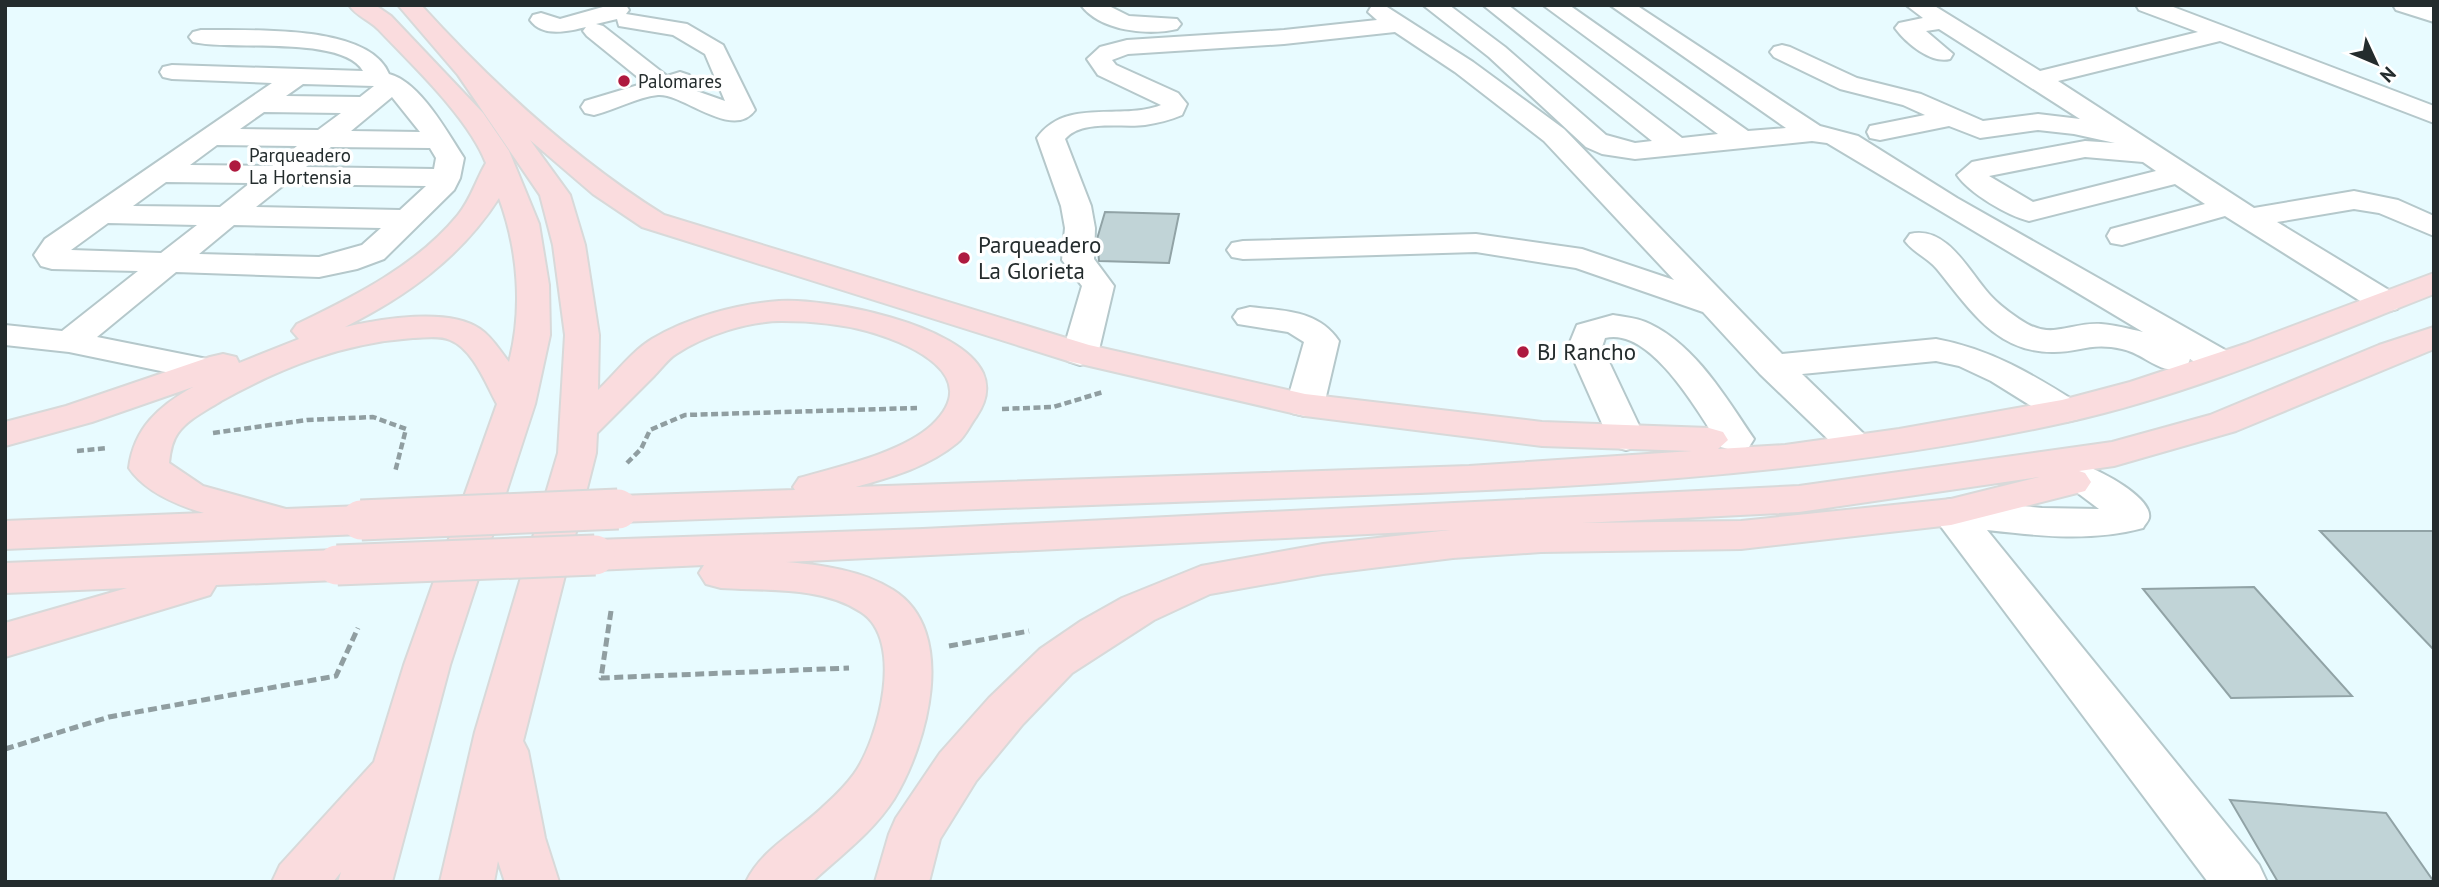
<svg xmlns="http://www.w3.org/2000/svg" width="2439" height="887" viewBox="0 0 2439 887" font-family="'PT Sans',sans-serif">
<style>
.building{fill:#c1d4d7;stroke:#91a3a6;stroke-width:2}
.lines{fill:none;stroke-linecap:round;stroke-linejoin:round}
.minor-casing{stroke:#b5c8cb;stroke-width:4}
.major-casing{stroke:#d8d9d9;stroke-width:4}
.path-far1{stroke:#909ea1;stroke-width:4.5;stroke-dasharray:7 3.5;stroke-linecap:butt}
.path{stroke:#909ea1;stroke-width:5;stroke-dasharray:9 4.5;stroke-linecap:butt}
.minor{fill:#fff;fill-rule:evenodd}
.major{fill:#fadcde;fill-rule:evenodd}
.major-bridge-casing{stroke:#d8d9d9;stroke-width:43;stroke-linecap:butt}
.major-bridge{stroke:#fadcde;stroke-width:39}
.poi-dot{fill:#ae1a3f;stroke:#fff;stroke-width:2.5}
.labels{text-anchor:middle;stroke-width:7;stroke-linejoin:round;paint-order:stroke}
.far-poi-label{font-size:19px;fill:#242c2d;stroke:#fff;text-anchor:start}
.poi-label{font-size:23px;fill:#242c2d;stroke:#fff;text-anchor:start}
</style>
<rect width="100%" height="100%" fill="#e8fbff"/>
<g class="building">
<path d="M1105,212L1179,214L1169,263L1099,261L1097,239Z"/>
<path d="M2320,531H2434V650Z"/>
<path d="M2254,587L2352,696L2231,698L2143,589Z"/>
<path d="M2230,800L2386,813L2434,882H2278Z"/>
</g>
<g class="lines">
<defs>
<g id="minor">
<path d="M610,5H626L629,10L626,14L687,24L723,45L755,110C733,141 683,93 658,95C637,97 615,110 594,115L585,113L581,107L585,101L645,83L587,36L583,31L586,27C569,31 543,38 530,20L533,15L541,13L560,19ZM617,19L619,26L673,35L705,54L725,101L685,87L693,80L689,75L680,72L667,76L603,26L596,24Z"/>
<path d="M1081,5H1107L1129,16L1177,19L1181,24L1177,29C1148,36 1100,31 1081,5Z"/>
<path d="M1379,5L1387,7L1473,62L1564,129L1782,354L1936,339C1990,349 2032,374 2078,403L2084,411L2078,419L2065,422L2052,419L1991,381L1959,366L1936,361L1802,374L1866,436L1861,444L1847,448L1833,444L1760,374L1703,312L1576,268L1476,252L1243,259L1232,257L1227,250L1232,243L1243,241L1476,234L1582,249L1674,280L1544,141L1455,72L1395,32L1284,44L1128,54L1112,60L1116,65L1178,93L1187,104L1182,115C1170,120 1158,123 1145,125C1122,128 1082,119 1065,139L1091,206L1095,228L1094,259L1114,286L1098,354L1092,361L1080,365L1068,361L1062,354L1082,286L1062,260L1065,228L1061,206L1037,138C1066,97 1121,121 1161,105L1098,75L1087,59L1100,47L1127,40L1284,30L1377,20L1368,12L1371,7Z"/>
<path d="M1423,5H1449L1505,47L1606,135L1635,143L1652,141L1483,5H1508L1682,138L1718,134L1543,5H1569L1748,131L1786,128L1610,5H1636L1820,126L1858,136L1957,198L2234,355L2239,363L2234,371C2215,375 2205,369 2190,359L2186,369C2158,375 2146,354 2122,349C2091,342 2081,352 2054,352C1996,353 1969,308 1937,269C1928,258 1914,253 1905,241L1910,234C1947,225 1969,272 1990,295C1998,304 2009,312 2019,319C2052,342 2068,322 2101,324C2115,325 2130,329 2143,332L1827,143L1812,141L1635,159L1602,154L1586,147L1489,57Z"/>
<path d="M1906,5H1933L2040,71L2198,32L2139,10L2136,5H2168L2434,106V123L2220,41L2058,81L2254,208L2354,191L2398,200L2434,216V236L2379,213L2354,209L2277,222L2397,295L2402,302L2397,309L2385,312L2373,309L2225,216L2122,245L2111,243L2107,236L2111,229L2205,204L2175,184L2029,221C2008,216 1969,193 1957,175L1972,162L1982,160L2085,141L2115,143L2074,134L2038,130L1980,138L1949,126L1880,140L1870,138L1867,132L1870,126L1925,115L1903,105L1840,89L1774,57L1770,52L1774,47L1782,45L1790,47L1857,78L1921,94L1983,121L2038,114L2080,119L1939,29L1926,31L1953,54L1950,59C1931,64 1906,43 1895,28L1899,23L1923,18ZM2085,157L2143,162L2156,171L2033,202L1989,176Z"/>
<path d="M2393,5L2434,7V22L2396,10Z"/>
<path d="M201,30C247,31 369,23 389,74C420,82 447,132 464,158L460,178L454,190L384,259L357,269L319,277L176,272L97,337L222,362L227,370L222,378L209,381L69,352L5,345V325L62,331L138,271L52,269L41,266L34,255L45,239L272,83L172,79L163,77L160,72L163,67L172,65L363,71C343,35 230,51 193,42L189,37L193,32ZM303,84L374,86L360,97L286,96ZM392,97L420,132L351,131ZM264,112L341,113L318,130L240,129ZM217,145L297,146L272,166L190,165ZM331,147L430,148L436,158L434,169L306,167ZM166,182L250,183L220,207L133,206ZM285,184L426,186L400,210L256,207ZM108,223L197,225L161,253L71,250ZM234,225L381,228L362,245L319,257L199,254Z"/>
<path d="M1250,307C1284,311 1318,310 1339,341L1324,405L1318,413L1305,416L1292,413L1286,405L1304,342L1288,332L1238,324L1233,317L1238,310Z"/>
<path d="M1613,315C1625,317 1638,318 1650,324C1696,346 1726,398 1754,439L1749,447L1735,451L1721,447C1700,415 1651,326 1605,338L1602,347L1645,438L1640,446L1626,450L1612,446L1568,347L1577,325Z"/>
<path d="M2085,466C2100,470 2153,498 2149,518C2148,522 2145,524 2143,528C2091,542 2040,536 1987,530L2259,865L2267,882H2208L1930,512L1936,502L1951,499L2042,508L2099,509L2071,488L2065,479L2071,470Z"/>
</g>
<g id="major">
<path d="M349,5H375L391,16L483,113L509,151L539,224L549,285L550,335L535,404L450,665L392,882H338L341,872L333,882H272L280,865L374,762L404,665L497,404C486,384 473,349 450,340C439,335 425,338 413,338C343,343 282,367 221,401C207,410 188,419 178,433C172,441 170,453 169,463L203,486L286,509L361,506L376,510L382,520L376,530L361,534L5,549V521L204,513C177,505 145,492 129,468C134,428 159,406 193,387L92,422L5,446V422L66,406L210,357L223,354L236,357L239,363L299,339L292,331L297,324C355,296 416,266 458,215C471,199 476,180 486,163C468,117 412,65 378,29C369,20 356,16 349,5ZM499,198C518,249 523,309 509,362C500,351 492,337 480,329C449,307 380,319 345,327C407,296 461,257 499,198Z"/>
<path d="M398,5H421C493,84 573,158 664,215L1089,345L1305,394L1542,422L1709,428L1723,432L1728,440L1718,449L1785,445L1899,429L2062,400L2130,382L2245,344L2434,273V294C2314,341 2193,394 2067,422C1810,479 1546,489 1284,498C1062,506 840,514 618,522L604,518L598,509L604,500L618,496L795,490L793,487L799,478C837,467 902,453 932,425C985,375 909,343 867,331C841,324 809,321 782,321C748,321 705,335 676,354C668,359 661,369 654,376C635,395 616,414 597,433L596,453L523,741L528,751L545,838L559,882H505L498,861L494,882H440L475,732L558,453L565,335L553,245L540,195L458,75ZM530,140L593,194L642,227L1068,361L1305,416L1542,446L1692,451L1469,466L856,487C891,477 928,467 957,443C965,437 970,425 976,417C985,404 990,389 983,373C961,324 827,298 779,301C737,304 689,317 652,339C632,351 615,374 598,390L599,335L585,245L570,195Z"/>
<path d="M2434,327V349L2236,431L2114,466L2079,471L2085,473L2091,482L2085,491L1951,525L1741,549L1541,552L1453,558L1323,574L1210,594L1154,620L1072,673L1023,724L976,781L940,839L929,882H875L889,834L896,818L940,753L989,698L1040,649L1081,621L1122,598L1201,566L1323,544L1450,530L786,562C821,565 862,570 893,590C959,631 927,745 894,799C873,832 840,856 812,882H746C762,848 799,831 825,805C835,796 846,785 854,774C879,739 905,640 861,612C822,586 766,591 721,588L706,584L699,573L704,565L595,570L580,565L574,555L580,545L595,540L923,529L1799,486L2112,442L2210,415L2379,345ZM2039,477L1951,499L1741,521L1582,523L1799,512Z"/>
<path d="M337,550L352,555L358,565L352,575L337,580L216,585L210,595L5,657V623L127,588L5,593V563Z"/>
</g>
</defs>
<use href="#minor" class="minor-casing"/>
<use href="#major" class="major-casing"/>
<g class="path-far1">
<path d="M1002,409L1053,407L1103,392"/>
<path d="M213,433L307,420L373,417L406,429L395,472"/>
<path d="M77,451L108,448"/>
<path d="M627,463L641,449L650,430L685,415L917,408"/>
</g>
<g class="path">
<path d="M611,611L601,678L849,668"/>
<path d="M949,646L1029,631"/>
<path d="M5,749L109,717L336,676L358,628"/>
</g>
<use href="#minor" class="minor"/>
<use href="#major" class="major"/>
<defs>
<g id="major-bridge">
<path d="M361,520L618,509"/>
<path d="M337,565L595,555"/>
</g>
</defs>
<use href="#major-bridge" class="major-bridge-casing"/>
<use href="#major-bridge" class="major-bridge"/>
</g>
<g class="poi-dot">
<circle cx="624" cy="81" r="7"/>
<circle cx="235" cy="166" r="7"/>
<circle cx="964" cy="258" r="7"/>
<circle cx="1523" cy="352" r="7"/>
</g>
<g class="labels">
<g class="far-poi-label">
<text x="638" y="88">Palomares</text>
<text x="249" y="162">Parqueadero<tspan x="249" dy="22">La Hortensia</tspan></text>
</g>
<g class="poi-label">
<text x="978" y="253">Parqueadero<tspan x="978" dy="26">La Glorieta</tspan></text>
<text x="1537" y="360">BJ Rancho</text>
</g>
</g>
<rect width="2439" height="887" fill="none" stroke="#242c2d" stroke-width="14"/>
<g transform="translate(2376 63) rotate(134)" stroke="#ffffff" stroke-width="5" paint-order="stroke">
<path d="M0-5L12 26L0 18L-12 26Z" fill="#242c2d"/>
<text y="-10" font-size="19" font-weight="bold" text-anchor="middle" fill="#242c2d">N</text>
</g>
</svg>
